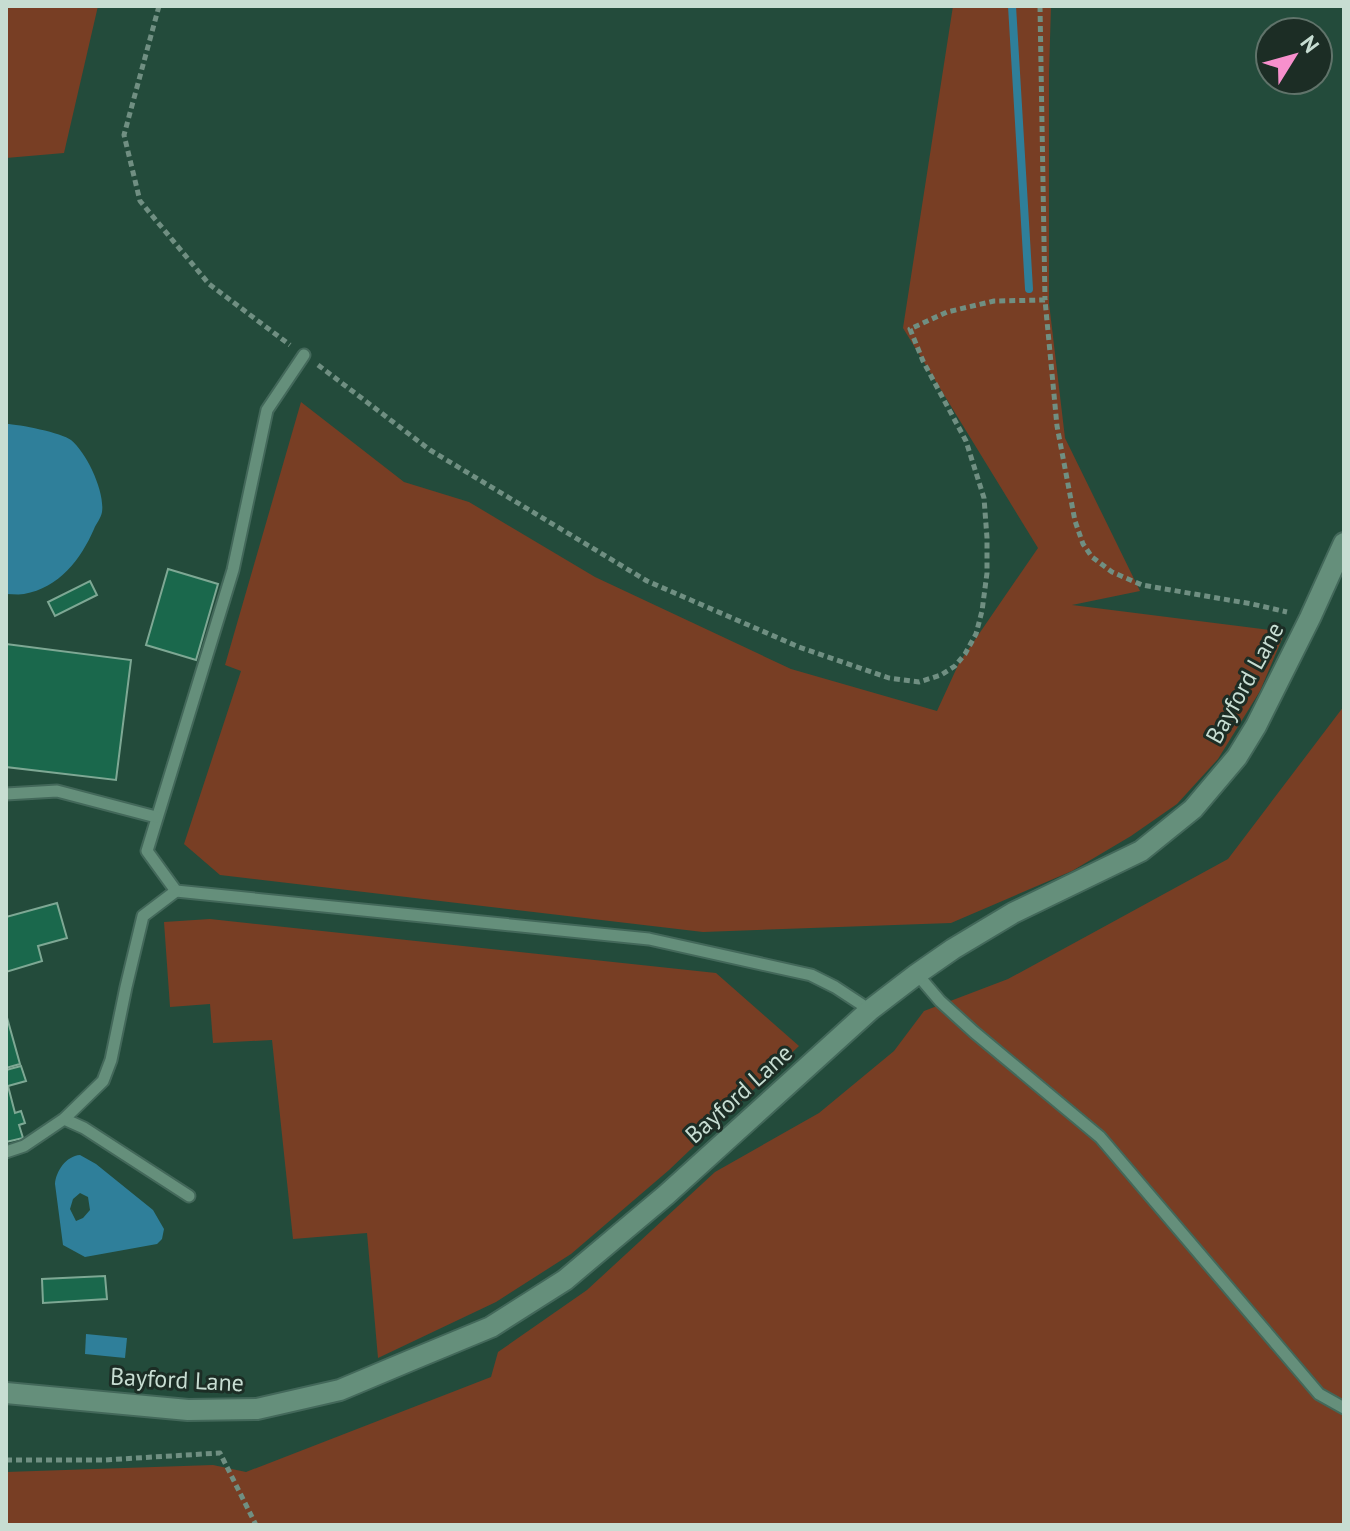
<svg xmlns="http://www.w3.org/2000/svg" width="1350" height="1531" viewBox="0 0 1350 1531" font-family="'PT Sans',sans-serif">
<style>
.green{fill:#783e24}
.water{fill:#2f7f9a;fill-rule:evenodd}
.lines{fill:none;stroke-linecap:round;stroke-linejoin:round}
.stream{stroke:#2f7f9a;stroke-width:8}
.building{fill:#1a684c;stroke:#7ea894;stroke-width:2}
.service-casing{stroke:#43685a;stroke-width:15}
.tertiary-casing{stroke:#43685a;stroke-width:24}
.path{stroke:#708f82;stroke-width:5;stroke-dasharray:6 4;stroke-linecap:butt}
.service{stroke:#658f7b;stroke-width:11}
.tertiary{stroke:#658f7b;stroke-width:20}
.labels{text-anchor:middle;stroke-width:6;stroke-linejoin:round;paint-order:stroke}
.street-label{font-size:24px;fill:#c7ddd2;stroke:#1c2d25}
</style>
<rect width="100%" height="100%" fill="#234b3b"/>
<g class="green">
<path d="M6,6H98L64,153L6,158Z"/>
<path d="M953,6H1051L1049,73V303L1065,438L1140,591L1072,605L1285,632L1260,691L1218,759L1177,804L1131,836L1072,871L951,923L703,932L220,875L184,844L241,671L225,665L301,402L404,482L469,502L595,577L791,669L937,711L959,663L1038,548L903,328Z"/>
<path d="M1344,706V1525H6V1472L213,1465L246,1472L491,1377L498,1352L587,1290L715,1172L819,1113L894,1051L924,1011L1008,979L1228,859Z"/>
<path d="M210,919L716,973L799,1046L669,1170L571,1254L496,1302L378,1358L367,1233L293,1239L272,1040L213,1043L210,1004L170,1007L164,922Z"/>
</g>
<g class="water">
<path d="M6,424C19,424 62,433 71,440C87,453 105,492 102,512C101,518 96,524 94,529C81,559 59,588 24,594C19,595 12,594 6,594Z"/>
<path d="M80,1155L96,1164L153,1210L164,1229L162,1239L157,1244L85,1257L63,1245L55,1184C56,1171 66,1156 80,1155ZM80,1193L88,1197L90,1210L83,1218L76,1221L70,1209L73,1199Z"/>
<path d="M86,1334L127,1338L125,1358L85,1354Z"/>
</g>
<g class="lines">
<path class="stream" d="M1012,6L1029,289"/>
</g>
<g class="building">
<path d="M168,569L218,584L196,660L146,645Z"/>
<path d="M90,581L97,595L55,616L48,602Z"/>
<path d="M6,644L131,660L116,780L6,767Z"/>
<path d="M57,903L67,938L38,946L42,961L6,972V917Z"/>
<path d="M6,1014L20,1064L6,1068Z"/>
<path d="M21,1066L26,1081L8,1086L15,1113L21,1111L25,1123L19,1125L23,1138L6,1142V1070Z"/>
<path d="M105,1276L107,1299L43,1303L42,1279Z"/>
</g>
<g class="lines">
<defs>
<g id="service">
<path d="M304,355L267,410L233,570L147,851L176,891L649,939L811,975L835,987L870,1010"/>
<path d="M6,794L57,791L156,817"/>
<path d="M917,974L940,1001L974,1032L1100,1137L1319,1394L1344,1408"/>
<path d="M64,1119L84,1128L189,1196"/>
<path d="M6,1152L24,1146L64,1119L103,1081L111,1060L126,987L143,916L176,891"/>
</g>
<path id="tertiary" d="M6,1393L188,1410L257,1409L340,1390L409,1361L491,1327L565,1280L666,1195L870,1010L917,974L953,949L1013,913L1141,851L1193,809L1237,757L1256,726L1310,618L1344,543"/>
</defs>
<use href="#service" class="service-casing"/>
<use href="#tertiary" class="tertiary-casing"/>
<g class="path">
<path d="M159,6L124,135L140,201L209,284L290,345"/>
<path d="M1040,6L1045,300"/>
<path d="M318,365L430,450L647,581L799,647L889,678L919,682L941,675L955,666L965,654L976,634L982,611L987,573V538L984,498L966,441L923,361L910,329L947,312L994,301L1045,300L1057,426L1075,521L1083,544L1092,557L1112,572L1142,585L1252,604L1287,612"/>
<path d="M6,1460H104L220,1453L256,1525"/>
</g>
<use href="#service" class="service"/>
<use href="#tertiary" class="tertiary"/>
</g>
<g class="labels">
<g class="street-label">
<text transform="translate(1245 683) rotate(-61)" y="8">Bayford Lane</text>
<text transform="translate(739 1094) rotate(-42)" y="8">Bayford Lane</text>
<text transform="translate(177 1380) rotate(3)" y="8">Bayford Lane</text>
</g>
</g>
<rect width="1350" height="1531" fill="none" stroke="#c7ddd2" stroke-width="16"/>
<g transform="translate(1294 56) rotate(53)"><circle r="38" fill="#1c2d25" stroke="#60736a" stroke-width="2"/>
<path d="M0-6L14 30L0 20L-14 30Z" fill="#f790cd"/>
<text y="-12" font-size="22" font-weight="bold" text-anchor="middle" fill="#c7ddd2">N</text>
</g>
</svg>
